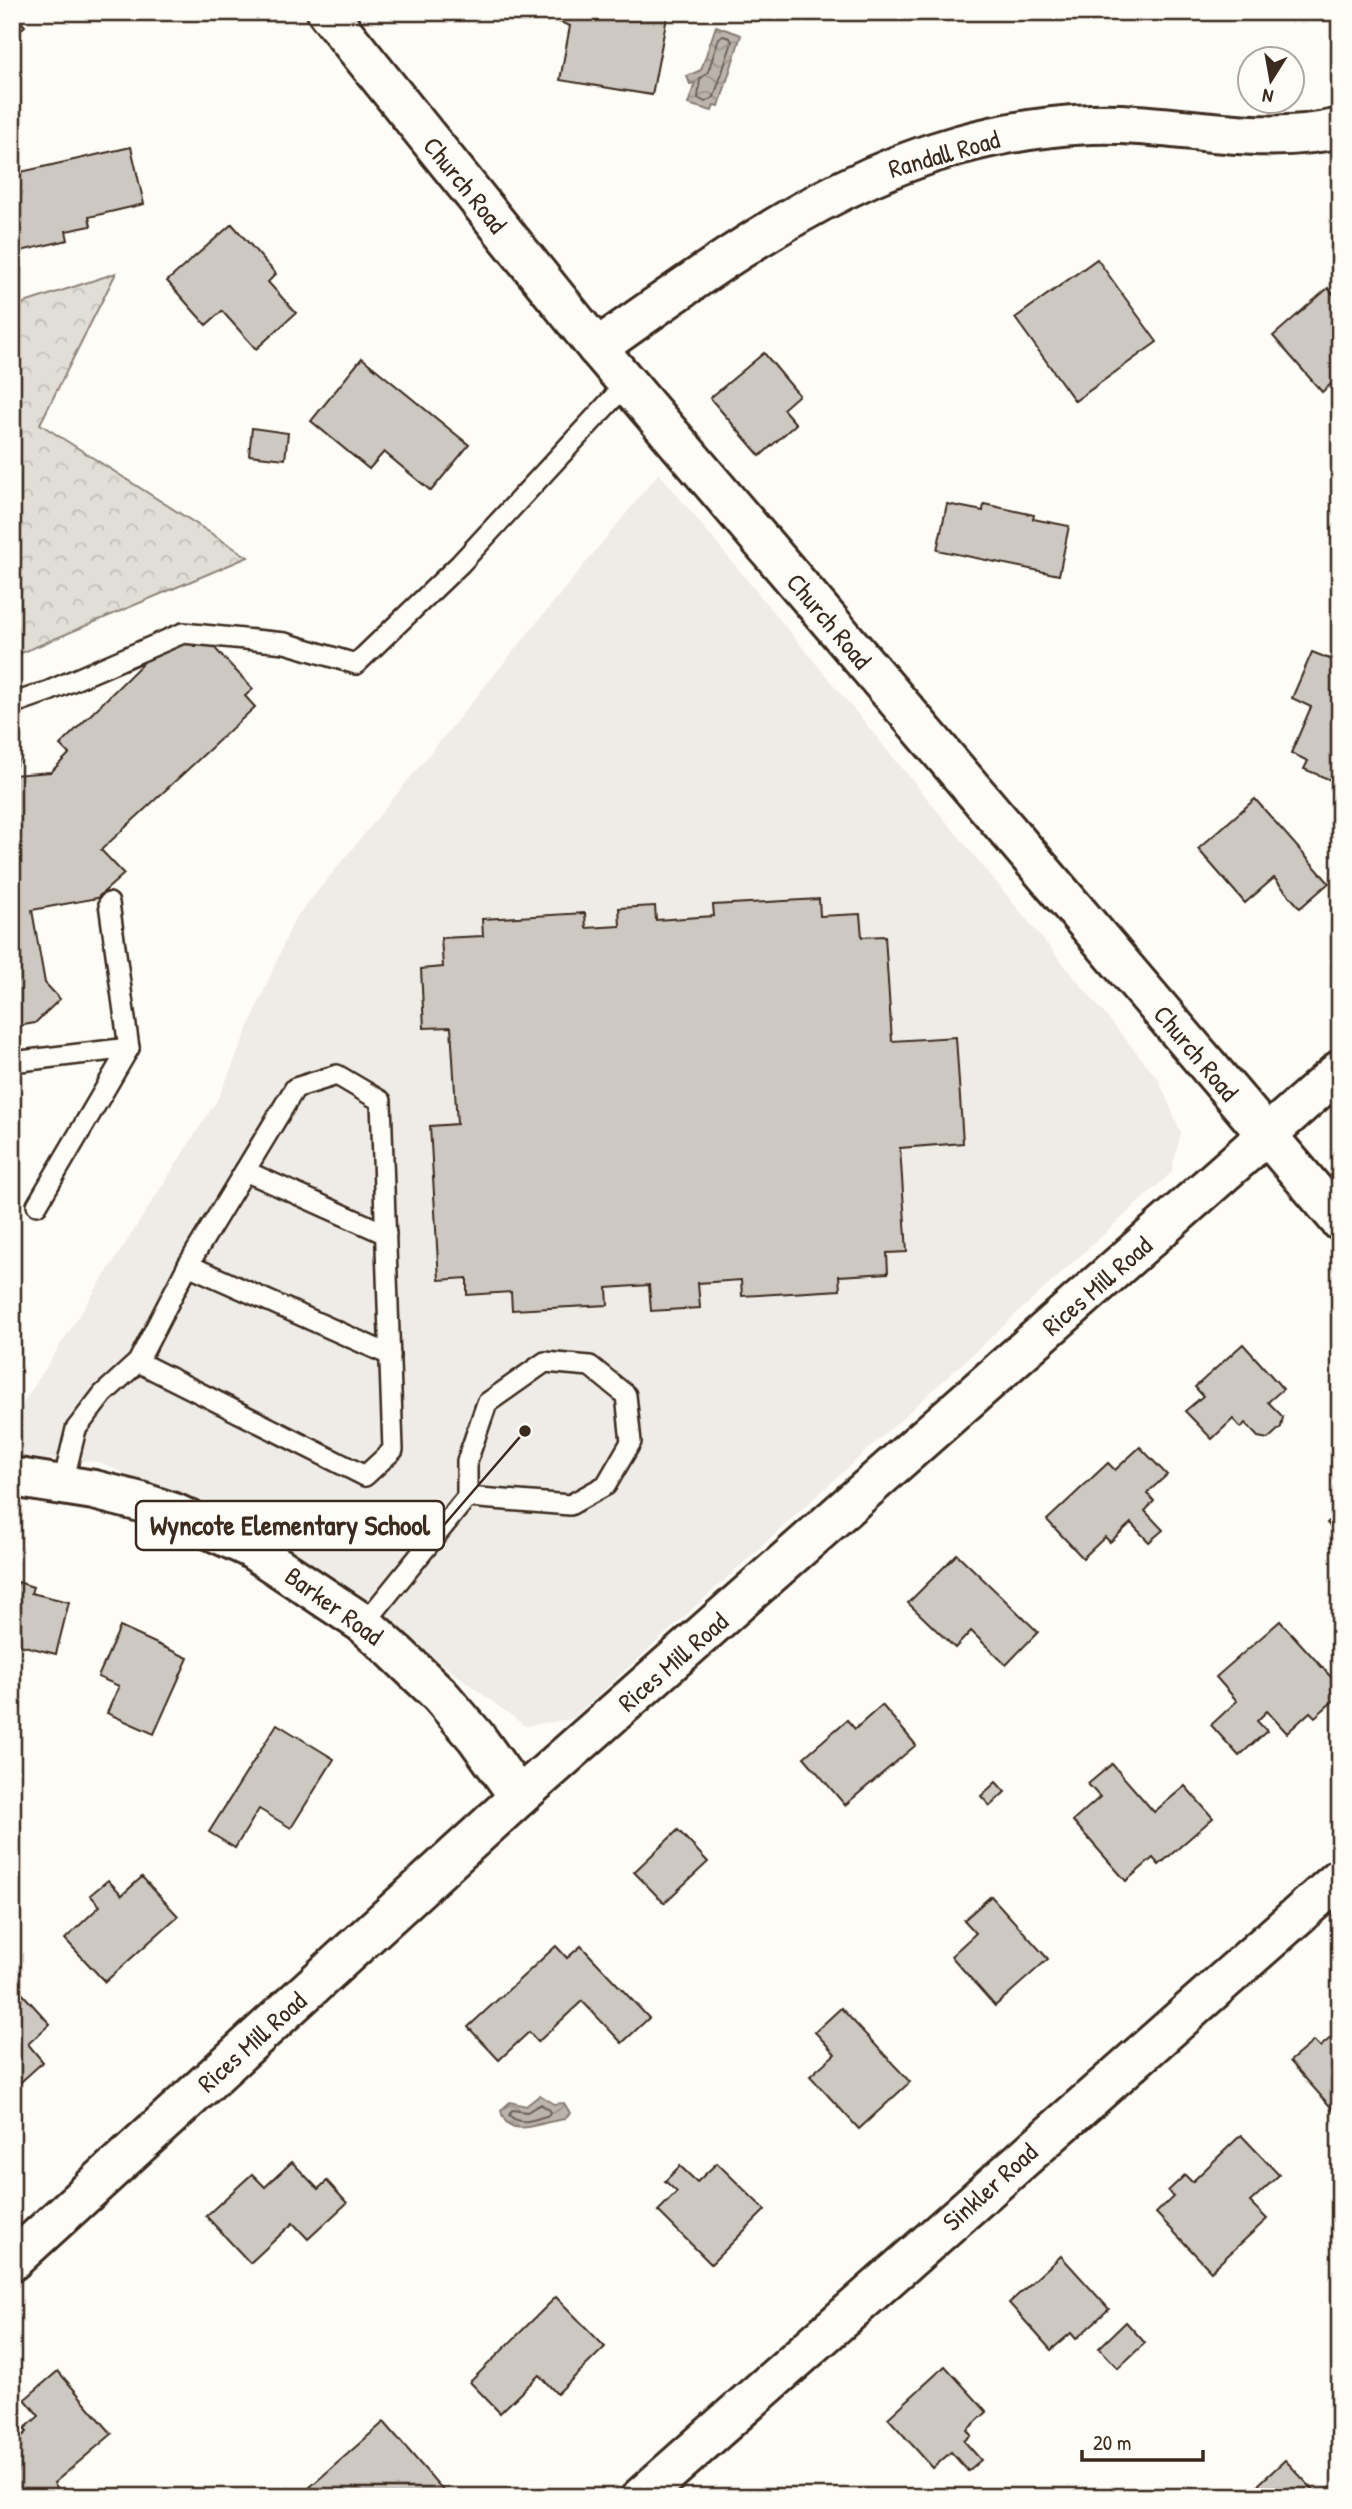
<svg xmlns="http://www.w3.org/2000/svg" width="1352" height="2509" viewBox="0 0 1352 2509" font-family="'Patrick Hand',sans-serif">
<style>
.built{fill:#efece7}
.forest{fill:url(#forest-crowns);stroke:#8e847a;stroke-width:2}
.water{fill:url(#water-waves);stroke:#887d74;stroke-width:2}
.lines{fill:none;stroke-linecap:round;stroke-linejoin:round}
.shore{stroke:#6e6157;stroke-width:2}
.building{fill:#cdc8c2;stroke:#3b2a1e;stroke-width:2}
.lane-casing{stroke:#3b2a1e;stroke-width:24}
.street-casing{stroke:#3b2a1e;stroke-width:44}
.secondary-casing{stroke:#3b2a1e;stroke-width:44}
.primary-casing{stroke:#3b2a1e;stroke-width:44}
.lane{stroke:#fdfcf7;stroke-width:19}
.street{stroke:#fdfcf7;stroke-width:38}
.secondary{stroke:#fdfcf7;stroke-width:38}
.primary{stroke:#fdfcf7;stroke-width:38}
.labels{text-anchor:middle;stroke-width:7;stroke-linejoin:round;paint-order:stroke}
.street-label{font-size:26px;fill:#3b2a1e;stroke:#fdfcf7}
.leader{fill:none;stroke:#3b2a1e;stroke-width:2.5}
.callout-dot{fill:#3b2a1e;stroke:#fdfcf7;stroke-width:2.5}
.callout{fill:#fdfcf7;stroke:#3b2a1e;stroke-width:2.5}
.callout-label{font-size:28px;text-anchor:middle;font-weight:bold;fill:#3b2a1e}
</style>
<defs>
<pattern id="forest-crowns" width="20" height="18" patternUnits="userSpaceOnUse" patternTransform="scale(1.75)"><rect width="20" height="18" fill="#e1ded7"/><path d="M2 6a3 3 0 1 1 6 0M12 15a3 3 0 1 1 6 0" fill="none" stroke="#c2bfb8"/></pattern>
<pattern id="water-waves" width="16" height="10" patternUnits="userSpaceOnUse" patternTransform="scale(1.75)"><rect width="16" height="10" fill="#bbb4ad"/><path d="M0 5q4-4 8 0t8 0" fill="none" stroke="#99938c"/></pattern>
</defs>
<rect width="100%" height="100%" fill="#fdfcf7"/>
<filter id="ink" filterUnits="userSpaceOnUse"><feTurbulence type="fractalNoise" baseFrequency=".0143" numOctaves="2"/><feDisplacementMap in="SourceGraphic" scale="14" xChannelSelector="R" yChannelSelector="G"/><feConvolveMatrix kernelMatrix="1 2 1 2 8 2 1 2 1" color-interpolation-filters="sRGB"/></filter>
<g filter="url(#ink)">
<path class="built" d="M659,473L1159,1080L1181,1133L1171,1173L572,1719L525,1726L287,1548L99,1462L18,1457L20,1408L219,1097L294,920Z"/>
<path class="forest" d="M116,273L40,424L248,557L12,657V307Z"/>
<g class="water">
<path d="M716,26L741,35L719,106L714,105L712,111L688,104L695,83L690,84L687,76L701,70Z"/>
<path d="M540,2095L554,2104L564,2103L570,2113C564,2121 558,2120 549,2122C531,2126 506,2137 501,2110L510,2102L526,2106Z"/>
</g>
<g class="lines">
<g class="shore">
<path d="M723,36L730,38L732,42L714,97L705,102L698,98L700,79L708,72L719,38Z"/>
<path d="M541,2104L550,2110L549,2115C535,2119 521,2127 509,2115L512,2110L527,2112Z"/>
</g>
</g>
<g class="building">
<path d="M12,12L25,26L12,38Z"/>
<path d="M534,12H668L652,95L560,80L570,26Z"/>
<path d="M131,147L144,204L89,217L91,226L66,231L68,240L12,253V174Z"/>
<path d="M232,224L276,274L268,282L296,313L256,349L222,311L206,325L167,281Z"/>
<path d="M1097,259L1157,342L1075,401L1015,318Z"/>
<path d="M1328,288L1333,294L1340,288V376L1322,392L1273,336Z"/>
<path d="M764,353L799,395L783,409L796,424L760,456L710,398Z"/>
<path d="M362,358L469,445L431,491L384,452L369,469L311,421Z"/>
<path d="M252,428L288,433L285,459L249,455Z"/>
<path d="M947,504L983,511L984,504L1034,515L1033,519L1069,526L1059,575L937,550Z"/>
<path d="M200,641L210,643L253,689L245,696L255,707L101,850L124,874L97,898L32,910L45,983L60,999L35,1023L12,1027V746L16,748L18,760L13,775L51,772L69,754L60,745L157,649L177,642L189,643L196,647Z"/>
<path d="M1312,652L1340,663V778L1338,783L1304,769L1308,761L1291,753L1311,707L1292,698Z"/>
<path d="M1255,799L1329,883L1300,908L1274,878L1245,903L1198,849Z"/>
<path d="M819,899L820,916L860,914L862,937L885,936L892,1041L956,1037L963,1143L900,1148L907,1252L887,1253L888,1273L839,1276L840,1290L742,1296L741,1280L698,1283L700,1308L651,1311L649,1285L607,1288L608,1305L512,1310L511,1292L467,1295V1278L439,1280L430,1126L457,1124L451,1027L424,1028L421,969L443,967L441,938L483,936L482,919L585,913L586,928L620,926L619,908L655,906L656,920L714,916L713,905Z"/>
<path d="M1243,1344L1283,1389L1268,1402L1283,1417L1281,1427L1268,1439L1258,1437L1245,1423L1241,1428L1233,1419L1212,1439L1185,1411L1203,1396L1195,1387Z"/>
<path d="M1140,1447L1167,1475L1147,1493L1154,1501L1145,1511L1163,1530L1149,1542L1131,1523L1110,1542L1105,1537L1083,1558L1047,1520L1108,1463L1115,1470Z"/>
<path d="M1340,1511V1537L1327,1523Z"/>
<path d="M957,1554L1038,1632L1006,1665L971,1631L955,1648L908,1603Z"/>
<path d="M18,1582L33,1587L31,1593L69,1602L56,1654L12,1643V1588L16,1589Z"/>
<path d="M1280,1621L1340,1687V1695L1315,1717L1310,1712L1287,1733L1267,1711L1257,1721L1267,1731L1239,1756L1211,1725L1237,1701L1216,1677Z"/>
<path d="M120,1627L188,1658L154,1734L107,1713L119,1686L98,1677Z"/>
<path d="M882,1705L916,1745L845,1805L804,1757L847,1720L855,1729Z"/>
<path d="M277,1724L334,1759L291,1828L259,1809L235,1848L209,1832Z"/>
<path d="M1112,1764L1154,1812L1185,1786L1213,1818L1159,1865L1153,1858L1126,1881L1073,1821L1100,1797L1088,1784Z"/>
<path d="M996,1782L1005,1792L990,1806L981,1796Z"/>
<path d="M678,1830L708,1862L664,1903L634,1872Z"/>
<path d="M142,1877L178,1916L105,1982L65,1939L100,1906L90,1895L108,1880L122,1895Z"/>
<path d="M991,1896L1048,1959L995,2006L951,1956L976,1933L964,1920Z"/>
<path d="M556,1946L567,1958L581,1946L649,2018L622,2043L582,2001L538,2042L529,2032L499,2060L468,2027Z"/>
<path d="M19,1990L50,2024L28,2044L43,2062L12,2090V1996Z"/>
<path d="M841,2008L910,2082L859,2129L810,2076L835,2054L815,2032Z"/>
<path d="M1340,2030V2110L1336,2113L1290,2061L1314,2041L1320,2047Z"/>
<path d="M1241,2135L1279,2175L1250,2202L1267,2219L1211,2271L1156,2213L1173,2197L1168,2191L1185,2175L1192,2182Z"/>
<path d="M292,2162L318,2189L327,2181L347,2203L308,2239L293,2223L250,2263L206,2216L252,2174L265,2187Z"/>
<path d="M717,2163L765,2210L711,2264L658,2211L677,2192L665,2181L680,2166L697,2182Z"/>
<path d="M1061,2256L1109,2309L1076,2339L1071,2333L1051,2350L1009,2303Z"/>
<path d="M556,2297L605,2347L557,2394L539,2375L500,2413L470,2382Z"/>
<path d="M1126,2322L1145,2343L1118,2368L1099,2348Z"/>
<path d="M945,2366L987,2412L967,2430L971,2435L964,2441L981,2460L968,2471L951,2452L933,2468L888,2418Z"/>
<path d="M58,2371L112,2434L54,2483L64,2497H12V2465L16,2462L12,2458V2445L27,2432L24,2429L39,2416L25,2399Z"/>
<path d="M384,2422L449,2497H319L310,2487Z"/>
<path d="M1285,2460L1320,2497H1245Z"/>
</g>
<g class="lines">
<defs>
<g id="lane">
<path d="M12,704L49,691L183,633L285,643L356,664L460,564L627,383"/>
<path d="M12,1062L129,1048L109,903"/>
<path d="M245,1171L386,1234"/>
<path d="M37,1205L129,1048"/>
<path d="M188,1265L390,1355"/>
<path d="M63,1483L76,1429L103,1394L138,1362L365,1476L393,1450L381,1101L337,1075L295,1088L188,1265L138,1362"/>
<path d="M364,1624L467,1497V1461L487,1403L545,1362L590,1366L626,1395L631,1442L606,1485L570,1505L467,1497"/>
</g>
<g id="street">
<path d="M597,348C755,237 890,133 1091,124C1174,121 1259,148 1340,128"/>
<path d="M12,1477L94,1490L141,1502L174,1513L250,1548L364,1624L395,1652L439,1694L476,1737L519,1797"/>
<path d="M641,2497L1340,1878"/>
</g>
<path id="secondary" d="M12,2261L519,1797L1340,1070"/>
<path id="primary" d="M327,12L593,343L1340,1221"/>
</defs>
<use href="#lane" class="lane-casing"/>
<use href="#street" class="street-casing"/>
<use href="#secondary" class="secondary-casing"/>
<use href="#primary" class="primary-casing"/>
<use href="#lane" class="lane"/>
<use href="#street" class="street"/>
<use href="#secondary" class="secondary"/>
<use href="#primary" class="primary"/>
</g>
</g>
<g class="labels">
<g class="street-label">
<text transform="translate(944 154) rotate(-16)" y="9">Randall Road</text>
<text transform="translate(465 185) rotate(51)" y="9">Church Road</text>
<text transform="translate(829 621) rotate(50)" y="9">Church Road</text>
<text transform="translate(1196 1053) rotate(50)" y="9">Church Road</text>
<text transform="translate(1097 1286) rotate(-41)" y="9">Rices Mill Road</text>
<text transform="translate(334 1606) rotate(36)" y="9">Barker Road</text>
<text transform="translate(673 1662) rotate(-41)" y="9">Rices Mill Road</text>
<text transform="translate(252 2042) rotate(-42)" y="9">Rices Mill Road</text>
<text transform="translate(990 2187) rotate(-42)" y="9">Sinkler Road</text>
</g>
</g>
<path class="leader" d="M525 1431L444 1525"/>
<circle class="callout-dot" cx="525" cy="1431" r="7"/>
<rect class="callout" x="136" y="1501" width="308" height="49" rx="7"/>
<g class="callout-label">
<text x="290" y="1535">Wyncote Elementary School</text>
</g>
<rect width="1352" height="2509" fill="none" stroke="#fdfcf7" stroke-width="42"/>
<rect x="21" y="21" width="1310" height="2467" fill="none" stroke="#3b2a1e" stroke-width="2.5" filter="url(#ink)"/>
<g transform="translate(1271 80) rotate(191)"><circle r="33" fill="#fdfcf7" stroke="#afa8a0" stroke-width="2"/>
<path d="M0-5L12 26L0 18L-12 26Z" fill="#3b2a1e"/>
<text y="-10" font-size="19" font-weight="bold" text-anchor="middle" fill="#3b2a1e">N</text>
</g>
<path d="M1082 2450v10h121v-10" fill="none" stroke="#3b2a1e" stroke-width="3.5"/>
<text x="1093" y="2450" font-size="21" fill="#3b2a1e" stroke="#fdfcf7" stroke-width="5" paint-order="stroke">20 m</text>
</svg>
